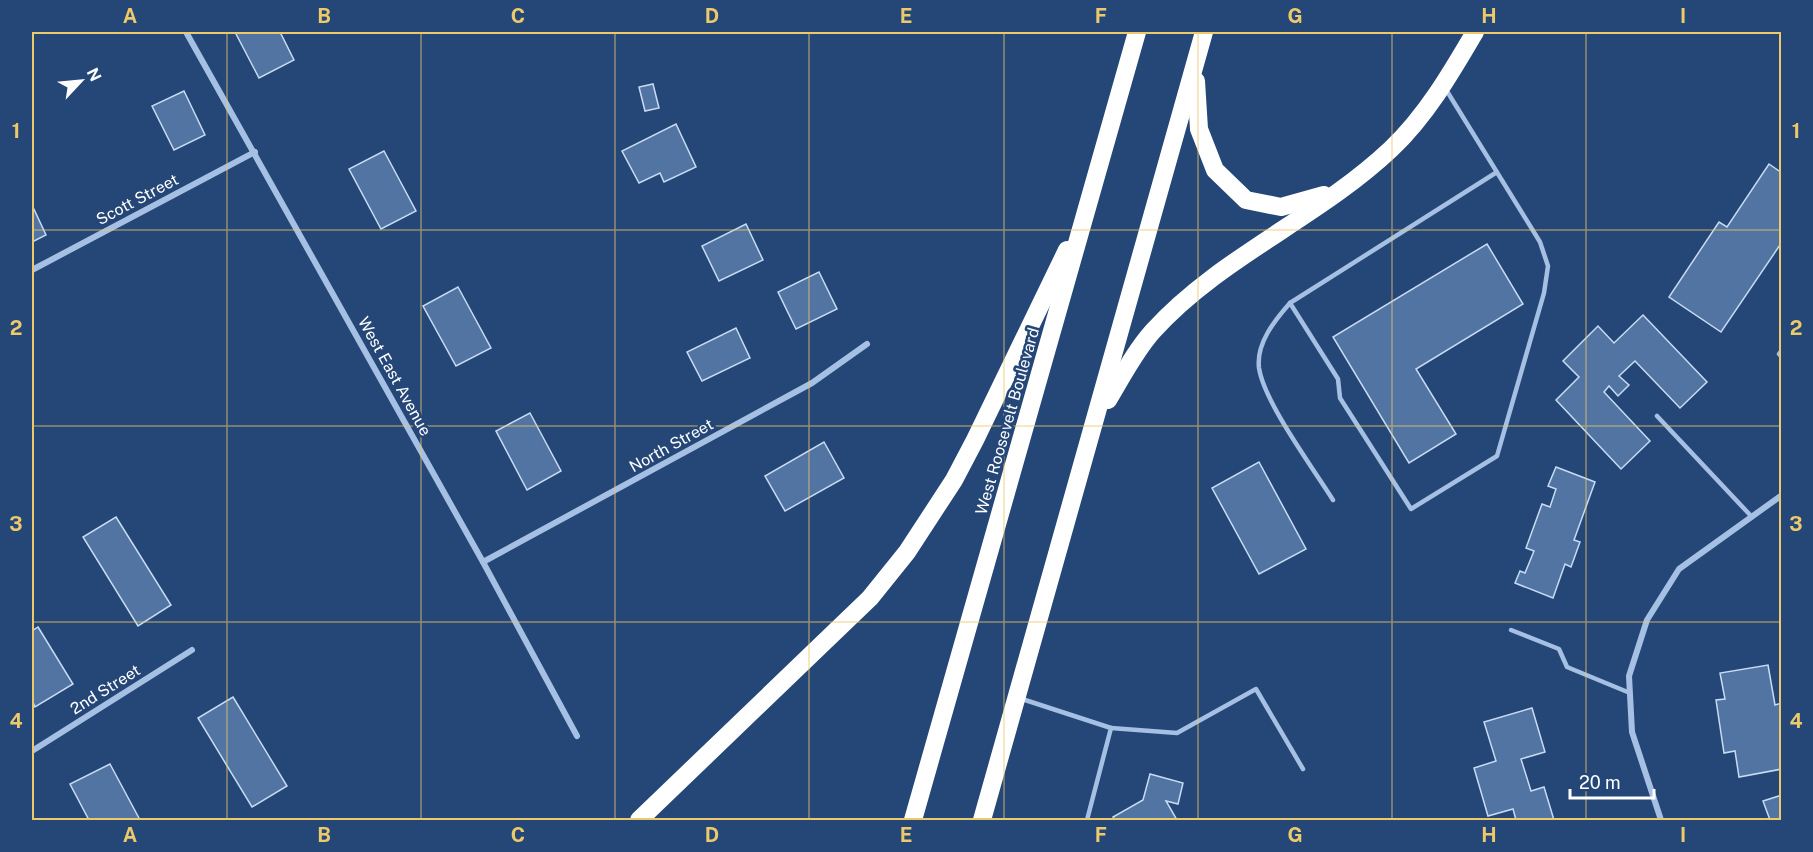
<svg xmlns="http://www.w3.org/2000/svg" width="1813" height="852" viewBox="0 0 1813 852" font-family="'Public Sans',sans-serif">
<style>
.building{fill:#5174a3;stroke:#c8dbf2;stroke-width:1.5}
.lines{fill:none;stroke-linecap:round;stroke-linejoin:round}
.lane{stroke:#a6c0e3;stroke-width:4.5}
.street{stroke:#a6c0e3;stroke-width:6}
.highway{stroke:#fff;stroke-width:18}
.grid{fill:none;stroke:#ecc96b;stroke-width:1.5;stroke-opacity:0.55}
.labels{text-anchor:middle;stroke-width:5;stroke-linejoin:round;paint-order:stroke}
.street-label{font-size:16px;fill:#fff;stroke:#254777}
.neatline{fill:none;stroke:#ecc96b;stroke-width:2}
.grid-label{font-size:20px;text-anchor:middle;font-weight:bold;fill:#ecc96b}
</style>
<rect width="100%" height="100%" fill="#254777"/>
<g class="building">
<path d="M235,32H280L294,60L259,78Z"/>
<path d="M653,84L659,108L645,111L639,87Z"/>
<path d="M184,91L205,135L174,150L152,106Z"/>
<path d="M676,124L696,167L664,182L660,173L639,183L622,151Z"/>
<path d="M384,151L416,211L381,229L349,169Z"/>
<path d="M1769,164L1782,173V242L1721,332L1669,297L1719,222L1727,227Z"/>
<path d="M32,205L46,235L32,242Z"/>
<path d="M746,224L763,260L719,281L702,246Z"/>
<path d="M1487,244L1523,304L1416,369L1456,434L1409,463L1333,337Z"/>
<path d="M819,272L837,309L796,329L778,292Z"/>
<path d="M458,287L491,348L456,366L423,306Z"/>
<path d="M1643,315L1707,382L1680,408L1635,361L1619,376L1629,385L1618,396L1609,386L1604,392L1650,441L1621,469L1556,400L1579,377L1563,361L1598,326L1614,343Z"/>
<path d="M736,328L750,358L702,381L687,352Z"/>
<path d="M530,413L561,471L527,490L496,431Z"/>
<path d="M824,442L844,478L785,511L765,476Z"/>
<path d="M1259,462L1306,549L1259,574L1212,488Z"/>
<path d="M1556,467L1595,482L1574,540L1580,542L1571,567L1565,564L1553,598L1515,583L1520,571L1525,573L1534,551L1526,548L1542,504L1550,507L1556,489L1548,486Z"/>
<path d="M116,517L171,605L138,626L83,537Z"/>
<path d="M38,627L73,684L35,707L32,700V631Z"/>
<path d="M1768,665L1775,705L1782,703V769L1739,777L1735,751L1724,753L1716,700L1725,699L1720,673Z"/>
<path d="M233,697L287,786L252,807L198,718Z"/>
<path d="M1532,708L1545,752L1521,759L1531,791L1544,787L1554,820H1516L1513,809L1488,816L1474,768L1496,761L1484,722Z"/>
<path d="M110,764L140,820H89L70,784Z"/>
<path d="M1150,774L1183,783L1178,804L1166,801L1177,820H1115L1113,817L1143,800Z"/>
<path d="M1782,795V820H1770L1763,801Z"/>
</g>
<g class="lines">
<g class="lane">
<path d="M1445,88L1540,242L1548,266L1544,293L1497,456L1411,509L1340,398L1338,379L1290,303L1497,172"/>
<path d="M1290,303C1275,320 1256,343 1259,368C1264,402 1313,468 1333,500"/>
<path d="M1782,350L1779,354L1782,357"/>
<path d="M1657,416L1752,517"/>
<path d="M1511,630L1559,649L1567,667L1630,693"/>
<path d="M1019,698L1111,728L1087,820"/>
<path d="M1111,728L1177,733L1256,689L1303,769"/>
</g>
<g class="street">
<path d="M186,32L483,562L577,736"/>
<path d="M32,270L255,152"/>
<path d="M483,562L812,383L867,344"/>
<path d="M32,751L192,650"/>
<path d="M1661,820L1632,732L1629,676L1647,620L1679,569L1782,495"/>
</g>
<g class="highway">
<path d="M1196,81L1199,129L1215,170L1246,200L1281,207L1324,195"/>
<path d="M1108,400C1122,377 1135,351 1153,331C1220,257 1318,218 1391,149C1426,116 1451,73 1475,32"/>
<path d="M639,820L870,598L907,552L954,480L975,440L1067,250"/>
<path d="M913,820L1137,32"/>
<path d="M982,820L1204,32"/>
</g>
</g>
<path class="grid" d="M227,32V820M421,32V820M615,32V820M809,32V820M1004,32V820M1198,32V820M1392,32V820M1586,32V820M32,230H1782M32,426H1782M32,622H1782"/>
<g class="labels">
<g class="street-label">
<text transform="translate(137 199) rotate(-28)" y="6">Scott Street</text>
<text transform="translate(395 376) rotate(61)" y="6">West East Avenue</text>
<text transform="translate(1007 421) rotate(-74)" y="6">West Roosevelt Boulevard</text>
<text transform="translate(671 445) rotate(-29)" y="6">North Street</text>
<text transform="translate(105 689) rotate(-32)" y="6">2nd Street</text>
</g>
</g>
<rect width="1813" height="852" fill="none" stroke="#254777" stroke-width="66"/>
<g transform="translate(81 81) rotate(64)" stroke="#254777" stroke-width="4.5" paint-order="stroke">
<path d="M0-4.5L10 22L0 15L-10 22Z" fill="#ffffff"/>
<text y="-9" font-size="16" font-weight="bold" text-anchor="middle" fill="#ffffff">N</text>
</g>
<path d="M1570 789v9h84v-9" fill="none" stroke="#ffffff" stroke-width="3"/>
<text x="1579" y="789" font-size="18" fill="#ffffff" stroke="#254777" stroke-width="4.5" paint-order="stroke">20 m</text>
<rect x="33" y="33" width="1747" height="786" class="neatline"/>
<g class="grid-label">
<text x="130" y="23">A</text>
<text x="324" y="23">B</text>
<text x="518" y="23">C</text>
<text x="712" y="23">D</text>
<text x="906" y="23">E</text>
<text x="1101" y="23">F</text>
<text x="1295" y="23">G</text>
<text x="1489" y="23">H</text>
<text x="1683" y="23">I</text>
<text x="16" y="138">1</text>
<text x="1796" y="138">1</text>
<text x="16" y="335">2</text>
<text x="1796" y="335">2</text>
<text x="16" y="531">3</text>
<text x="1796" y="531">3</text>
<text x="16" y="728">4</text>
<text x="1796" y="728">4</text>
<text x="130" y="842">A</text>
<text x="324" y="842">B</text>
<text x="518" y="842">C</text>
<text x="712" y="842">D</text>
<text x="906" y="842">E</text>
<text x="1101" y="842">F</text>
<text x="1295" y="842">G</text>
<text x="1489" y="842">H</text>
<text x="1683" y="842">I</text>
</g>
</svg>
